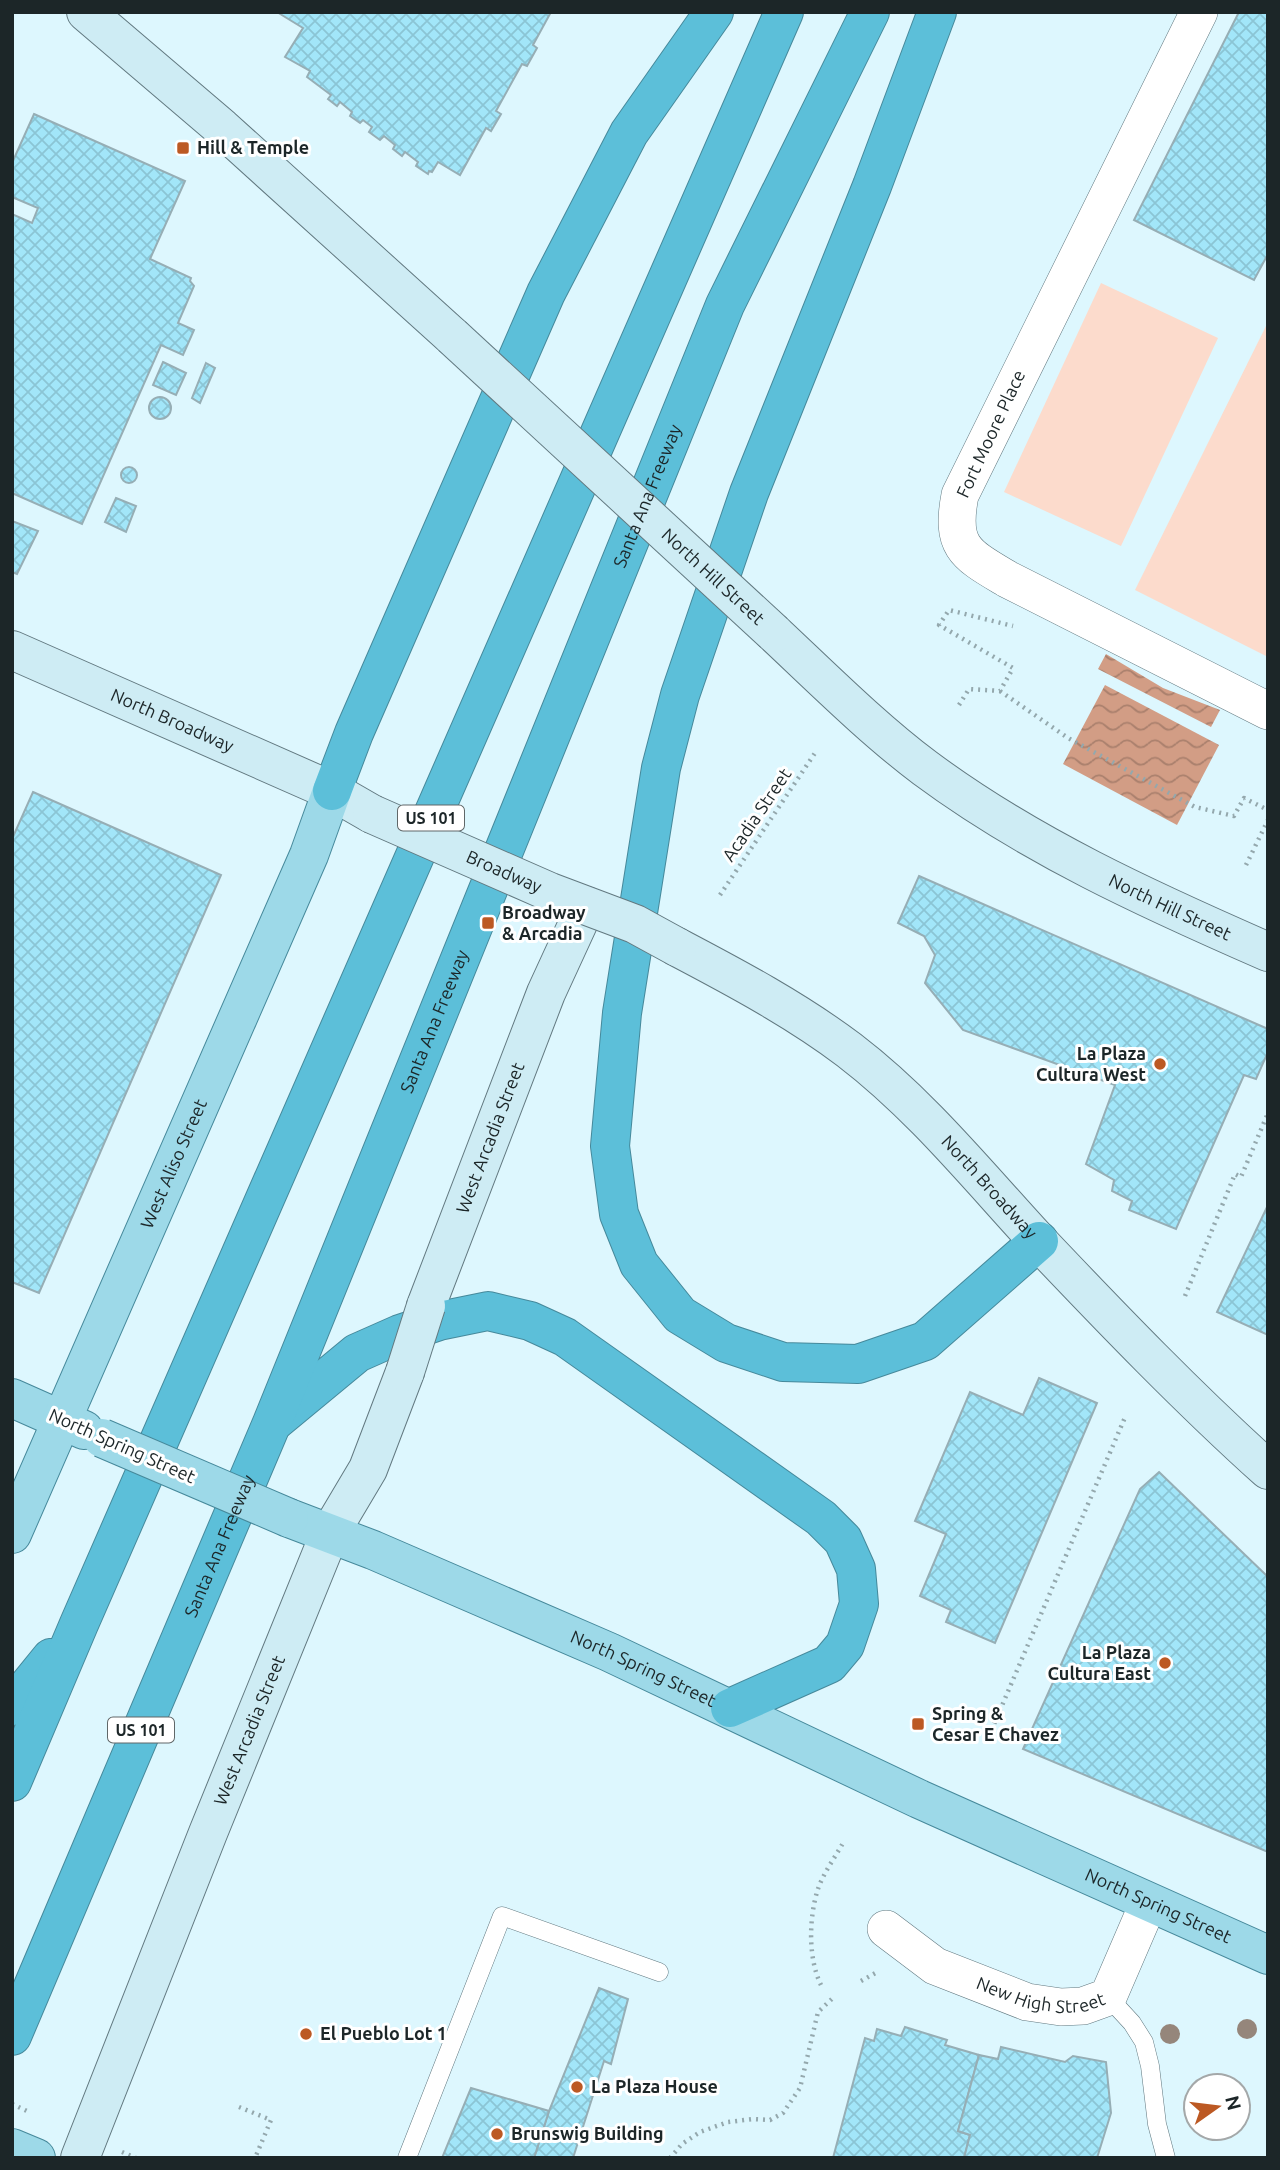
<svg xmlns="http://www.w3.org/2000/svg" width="1280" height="2170" viewBox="0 0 1280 2170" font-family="Ubuntu,sans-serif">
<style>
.grass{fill:#fcdbcc}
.water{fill:url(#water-waves)}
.building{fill:url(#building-cross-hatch);stroke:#96aeb5;stroke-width:2}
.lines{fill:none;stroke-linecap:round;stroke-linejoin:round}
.service-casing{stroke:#627980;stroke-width:19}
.minor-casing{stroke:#627980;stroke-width:38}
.secondary-casing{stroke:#627980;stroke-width:40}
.primary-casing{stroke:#46899b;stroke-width:40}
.motorway-casing{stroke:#46899b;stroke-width:40}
.path{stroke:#94a8ad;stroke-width:4.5;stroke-dasharray:2 5;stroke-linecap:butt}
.service{stroke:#fff;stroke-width:18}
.minor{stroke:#fff;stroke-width:37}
.secondary{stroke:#ceecf4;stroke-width:38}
.primary{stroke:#9dd9e8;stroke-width:38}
.motorway{stroke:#5cbfd9;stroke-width:38}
.secondary-bridge-casing{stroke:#627980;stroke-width:40;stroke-linecap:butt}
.primary-bridge-casing{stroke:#46899b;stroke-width:40;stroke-linecap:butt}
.secondary-bridge{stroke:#ceecf4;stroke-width:38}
.primary-bridge{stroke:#9dd9e8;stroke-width:38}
.tree{fill:#95867b}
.poi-dot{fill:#bc5923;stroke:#fff;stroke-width:2.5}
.labels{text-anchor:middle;stroke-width:6;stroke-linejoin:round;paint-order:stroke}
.shield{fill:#fff;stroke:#606768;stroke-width:2}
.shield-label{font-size:16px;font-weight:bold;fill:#1c2628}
.poi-label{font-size:18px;font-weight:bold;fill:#1c2628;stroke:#fff;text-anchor:start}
.street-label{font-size:18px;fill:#1c2628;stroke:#fff}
</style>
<defs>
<pattern id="water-waves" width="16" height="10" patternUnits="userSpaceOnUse" patternTransform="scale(1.75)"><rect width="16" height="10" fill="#d29d85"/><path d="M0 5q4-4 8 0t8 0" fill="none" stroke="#aa806d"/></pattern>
<pattern id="building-cross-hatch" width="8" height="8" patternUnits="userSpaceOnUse" patternTransform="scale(1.75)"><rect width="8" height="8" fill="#a2e6f9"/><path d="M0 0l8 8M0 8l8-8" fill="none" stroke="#8bc5d5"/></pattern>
</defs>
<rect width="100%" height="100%" fill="#ddf7fe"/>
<g class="grass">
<path d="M1101,283L1218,338L1121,546L1004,492Z"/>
<path d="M1268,322V657L1135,590Z"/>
</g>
<g class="water">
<path d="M1106,654L1163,688L1220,710L1211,727L1098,669Z"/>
<path d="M1105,685L1219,745L1177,825L1063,764Z"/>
</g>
<g class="building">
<path d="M277,12H551L533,45L537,48L527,66L522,64L496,111L501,114L491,131L486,128L460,175L438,162L432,172L429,171L428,174L416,166L418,162L405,152L402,156L393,149L395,145L384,136L380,140L369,132L372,127L363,120L360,123L350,116L352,112L340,102L337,106L328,99L331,95L307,77L310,71L285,57L303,28Z"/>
<path d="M1239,12H1268V254L1254,280L1134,220Z"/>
<path d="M34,114L185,181L150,259L191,278L190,281L194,286L178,323L194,330L183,355L161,345L82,524L12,493V214L32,223L38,208L12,197V163Z"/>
<path d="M163,362L186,373L176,395L153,385Z"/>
<path d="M206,363L215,368L200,403L192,398Z"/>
<circle cx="160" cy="408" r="11"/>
<circle cx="129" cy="475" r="8"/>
<path d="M116,498L136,506L126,532L105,522Z"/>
<path d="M12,521L38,531L17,574L12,572Z"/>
<path d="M33,792L221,875L39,1293L12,1282V839Z"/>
<path d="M919,876L1268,1029V1052L1256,1079L1244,1075L1176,1229L1129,1210L1132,1201L1112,1191L1114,1180L1086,1164L1115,1085L963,1030L925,983L935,955L924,936L898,923Z"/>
<path d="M1268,1205V1335L1217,1312Z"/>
<path d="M1039,1378L1097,1403L995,1643L946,1622L951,1610L920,1596L946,1534L915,1521L970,1392L1023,1415Z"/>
<path d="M1159,1472L1268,1577V1852L1023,1749L1140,1489Z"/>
<path d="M599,1988L628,1999L611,2064L604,2061L573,2158H534L549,2111Z"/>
<path d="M905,2027L947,2040L945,2045L979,2055L958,2131L970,2135L964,2158H833L865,2038L874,2041L877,2029L901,2036Z"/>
<path d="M1001,2047L1065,2062L1073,2056L1106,2062L1111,2113L1097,2158H964L970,2135L958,2131L979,2055L998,2059Z"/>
<path d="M471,2088L549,2111L534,2158H442Z"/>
</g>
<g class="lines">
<defs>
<g id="service">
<path d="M1108,1997L1132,2023L1144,2042L1150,2066L1157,2124L1166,2158"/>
<path d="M407,2158L502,1916L659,1972"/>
</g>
<g id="minor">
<path d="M1199,12L960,495C950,547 965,554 1007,579L1268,711"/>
<path id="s1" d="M886,1929L935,1966L1027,2002L1061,2007L1083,2006L1108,1997L1149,1902"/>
</g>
<g id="secondary">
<path d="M86,12L222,128L452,336"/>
<path id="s2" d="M774,633C822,678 873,729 925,768C1030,846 1149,900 1268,952"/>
<path id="s3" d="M12,650L332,791L372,814"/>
<path id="s4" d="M677,947C736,978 796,1010 849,1050C921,1105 978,1176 1039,1242C1113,1320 1188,1398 1268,1470"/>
<path id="s5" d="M426,1306L546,993L586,906"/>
<path id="s6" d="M80,2158L208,1833L330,1533L368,1469L405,1372"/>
</g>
<g id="primary">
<path d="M12,1398L84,1430"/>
<path id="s7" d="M289,1518L373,1550L609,1652L919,1799L1268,1955"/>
<path id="s8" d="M12,1534L309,855L332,791"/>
<path d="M12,2148L36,2158"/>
</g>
<g id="motorway">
<path d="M937,12L872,186L749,493L680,695L661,768L622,1013L610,1146L619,1214L639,1264L680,1315L726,1343L783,1362L858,1364L925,1341L1039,1241"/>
<path d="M332,791L354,733L546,293L629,133L714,12"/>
<path d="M276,1420L357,1353L400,1334L439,1321L488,1311L530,1321L565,1337L821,1518L843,1540L856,1569L859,1604L845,1645L829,1664L730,1708"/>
<path d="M12,1706L51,1658"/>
<path d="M12,1782L79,1624L784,12"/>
<path id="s9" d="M12,2036L272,1423L725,305L870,12"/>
</g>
</defs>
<use href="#service" class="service-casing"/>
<use href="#minor" class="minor-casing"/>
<use href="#secondary" class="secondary-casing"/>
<use href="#primary" class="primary-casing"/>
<use href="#motorway" class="motorway-casing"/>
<g class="path">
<path d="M1000,691L1068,738L1195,807L1234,816L1244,798L1268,810"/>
<path d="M959,705L969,689L1000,691L1013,668L939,625L949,610L1013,626"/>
<path d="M1246,865L1268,820"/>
<path d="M720,895L817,750"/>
<path d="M1185,1296L1235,1174L1241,1177L1268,1113"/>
<path d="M986,1743L1126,1415"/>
<path d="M861,1981L879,1971"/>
<path d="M821,1985C808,1958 809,1920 817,1892C822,1875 834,1859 843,1843"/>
<path d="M12,2104L27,2111"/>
<path d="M239,2107L271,2120L255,2158"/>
<path d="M122,2152L136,2158"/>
<path d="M670,2158L682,2144L700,2132L728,2122L753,2119L770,2120L783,2113L800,2088L818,2012L835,1996"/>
</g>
<use href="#service" class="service"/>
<use href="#minor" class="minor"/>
<use href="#secondary" class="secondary"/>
<use href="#primary" class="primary"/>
<use href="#motorway" class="motorway"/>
<defs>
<g id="secondary-bridge">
<path id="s10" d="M452,336L774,633"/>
<path id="s11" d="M372,814L550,892L635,924L677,947"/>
<path d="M405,1372L426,1306"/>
</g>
<path id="primary-bridge" d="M102,1438L289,1518"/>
</defs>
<use href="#secondary-bridge" class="secondary-bridge-casing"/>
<use href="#primary-bridge" class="primary-bridge-casing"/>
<use href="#secondary-bridge" class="secondary-bridge"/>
<use href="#primary-bridge" class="primary-bridge"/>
</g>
<g class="tree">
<circle cx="1247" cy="2029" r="10"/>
<circle cx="1170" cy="2034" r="10"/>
</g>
<g class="poi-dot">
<rect x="176" y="141" width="14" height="14" rx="3.5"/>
<rect x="481" y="916" width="14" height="14" rx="3.5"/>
<circle cx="1160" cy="1064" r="7"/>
<circle cx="1165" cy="1663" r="7"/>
<rect x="911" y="1717" width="14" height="14" rx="3.5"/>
<circle cx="306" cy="2034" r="7"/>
<circle cx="577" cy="2087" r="7"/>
<circle cx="497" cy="2134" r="7"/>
</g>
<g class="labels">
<g class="shield">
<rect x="398" y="805.5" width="66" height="25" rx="5"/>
<rect x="108" y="1717.5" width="66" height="25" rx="5"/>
</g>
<g class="shield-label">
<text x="431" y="824">US 101</text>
<text x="141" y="1736">US 101</text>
</g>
<g class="poi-label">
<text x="197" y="154">Hill &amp; Temple</text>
<text x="502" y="919">Broadway<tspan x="502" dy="21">&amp; Arcadia</tspan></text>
<text x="1146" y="1060" text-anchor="end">La Plaza<tspan x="1146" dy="21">Cultura West</tspan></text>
<text x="1151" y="1659" text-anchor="end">La Plaza<tspan x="1151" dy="21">Cultura East</tspan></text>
<text x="932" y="1720">Spring &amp;<tspan x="932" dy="21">Cesar E Chavez</tspan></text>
<text x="320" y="2040">El Pueblo Lot 1</text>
<text x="591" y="2093">La Plaza House</text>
<text x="511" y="2140">Brunswig Building</text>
</g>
<g class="street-label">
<text transform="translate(991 434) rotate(-65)" y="6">Fort Moore Place</text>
<text dy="6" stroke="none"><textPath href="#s9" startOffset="1666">Santa Ana Freeway</textPath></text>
<text dy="6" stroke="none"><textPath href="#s10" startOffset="355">North Hill Street</textPath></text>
<text dy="6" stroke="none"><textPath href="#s3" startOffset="175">North Broadway</textPath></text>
<text transform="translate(757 815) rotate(-56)" y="6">Acadia Street</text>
<text dy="6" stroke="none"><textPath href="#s11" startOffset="144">Broadway</textPath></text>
<text dy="6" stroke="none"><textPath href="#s2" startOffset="485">North Hill Street</textPath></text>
<text dy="6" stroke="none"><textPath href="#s9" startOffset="1099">Santa Ana Freeway</textPath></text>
<text dy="6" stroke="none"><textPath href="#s5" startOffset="180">West Arcadia Street</textPath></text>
<text dy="6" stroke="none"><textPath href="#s8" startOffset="404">West Aliso Street</textPath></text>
<text dy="6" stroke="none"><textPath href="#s4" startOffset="397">North Broadway</textPath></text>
<text transform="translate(122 1446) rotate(24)" y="6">North Spring Street</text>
<text dy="6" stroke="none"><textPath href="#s9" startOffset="532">Santa Ana Freeway</textPath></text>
<text dy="6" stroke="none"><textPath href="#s7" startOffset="385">North Spring Street</textPath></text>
<text dy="6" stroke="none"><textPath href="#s6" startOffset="460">West Arcadia Street</textPath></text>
<text dy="6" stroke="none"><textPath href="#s7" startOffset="952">North Spring Street</textPath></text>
<text dy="6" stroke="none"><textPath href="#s1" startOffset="173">New High Street</textPath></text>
</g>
</g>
<rect width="1280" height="2170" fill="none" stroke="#1c2628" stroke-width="28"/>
<g transform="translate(1217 2107) rotate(76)"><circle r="33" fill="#ffffff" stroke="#a4a8a9" stroke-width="2"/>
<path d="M0-5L12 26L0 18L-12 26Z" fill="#bc5923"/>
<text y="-10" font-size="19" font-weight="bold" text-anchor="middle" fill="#1c2628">N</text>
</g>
</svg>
